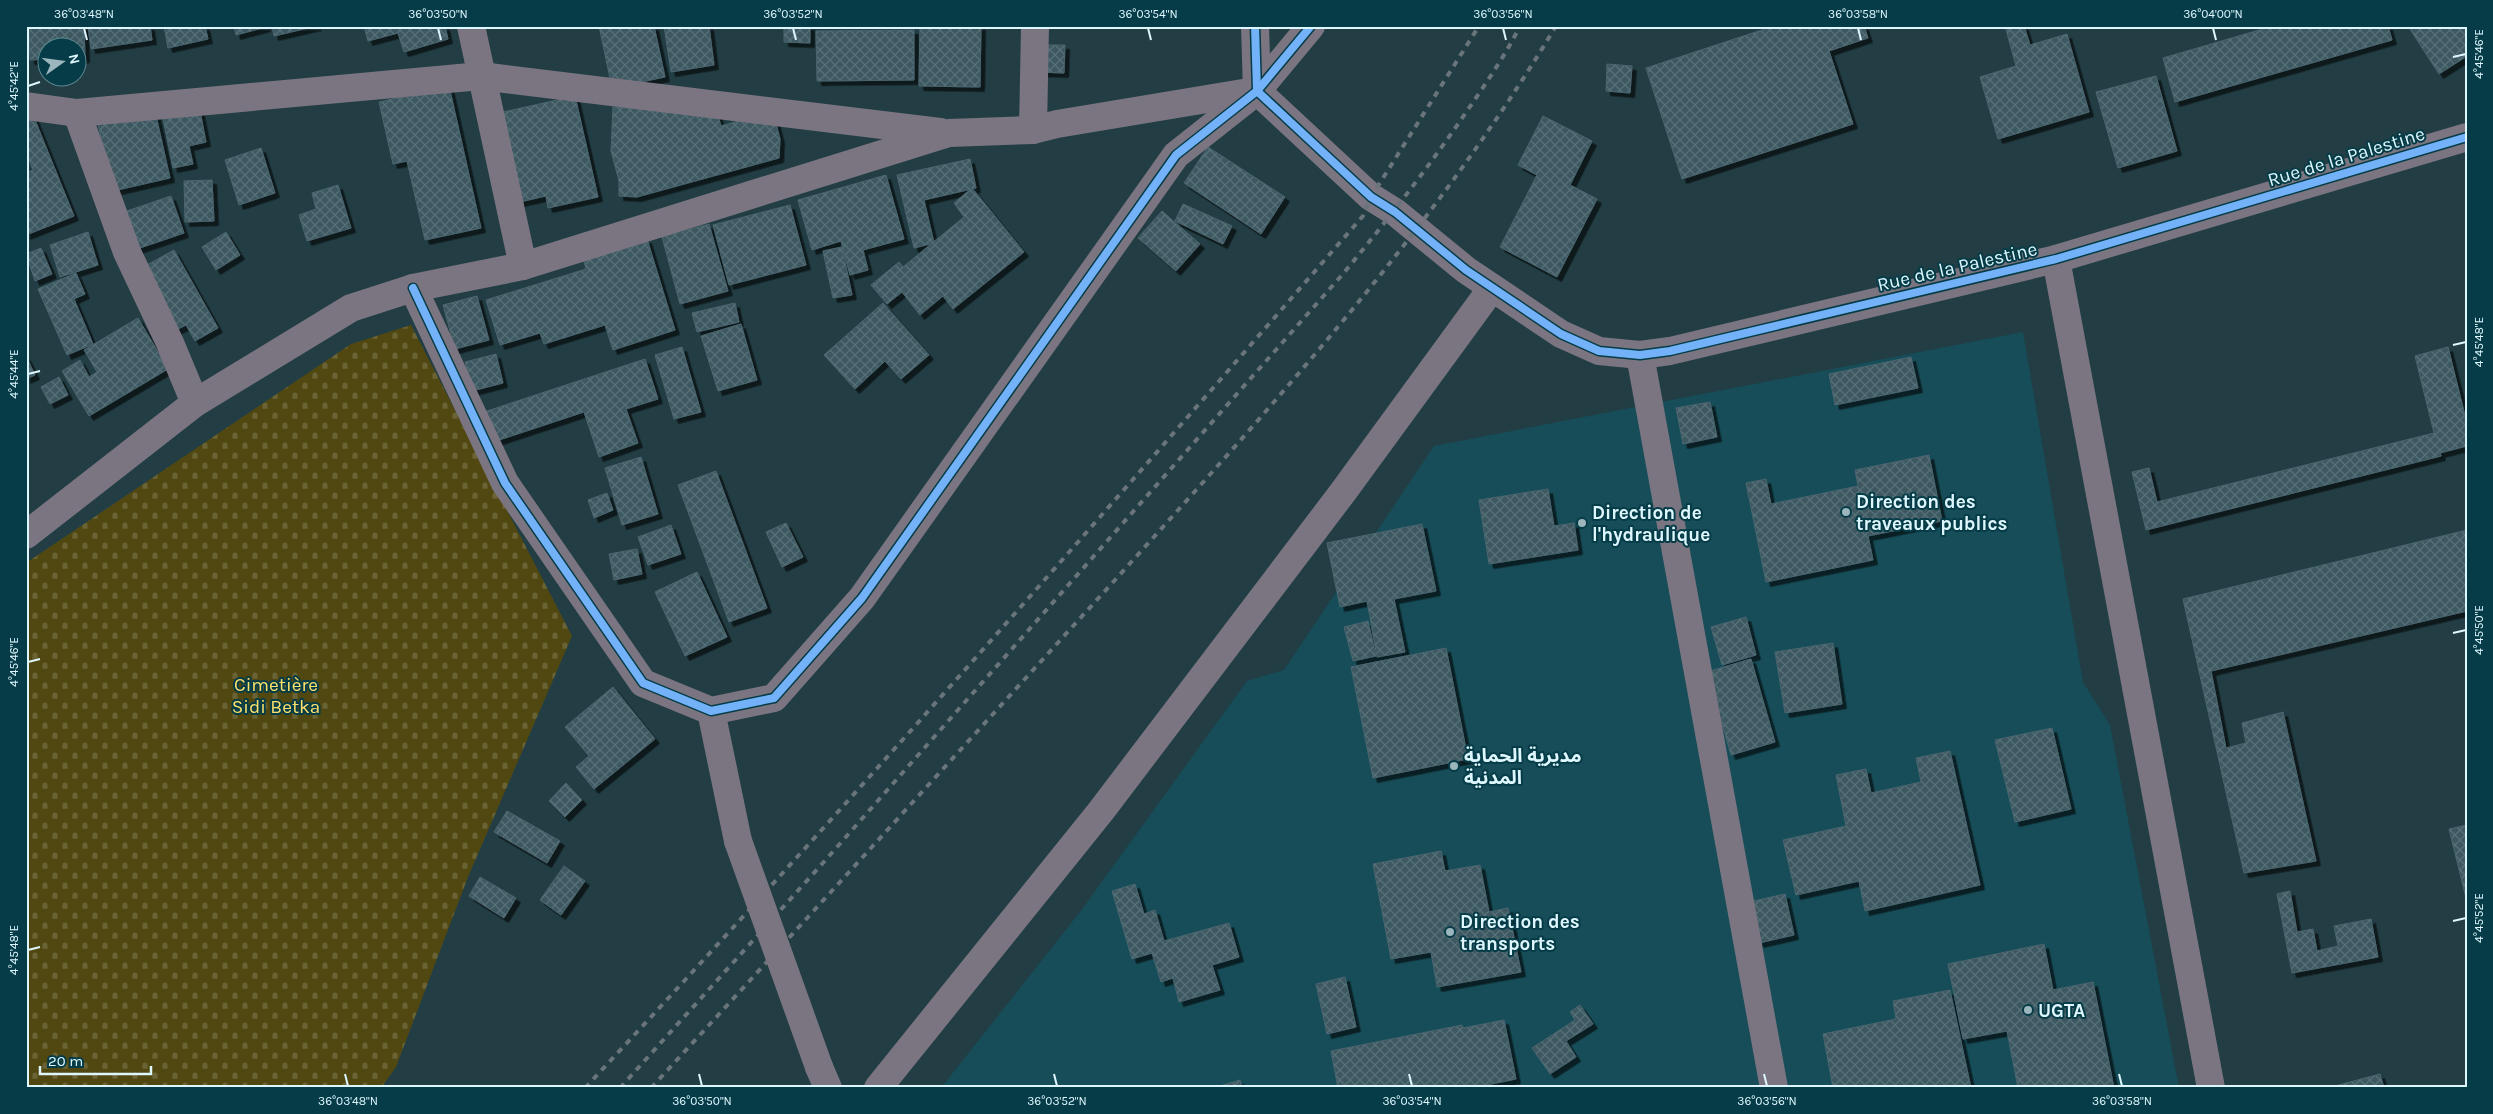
<svg xmlns="http://www.w3.org/2000/svg" width="2493" height="1114" viewBox="0 0 2493 1114" font-family="Karla,'Noto Sans Arabic',sans-serif">
<style>
.built{fill:#164d58}
.cemetery{fill:url(#cemetery-stones)}
.building{fill:url(#building-cross-hatch);stroke:#4b656f;filter:url(#shadow)}
.lines{fill:none;stroke-linecap:round;stroke-linejoin:round}
.street{stroke:#7b7581;stroke-width:28}
.rail{stroke:#6a747b;stroke-width:4;stroke-dasharray:6 6;stroke-linecap:butt}
.street-bridge{stroke:#7b7581;stroke-width:28}
.cycleway-casing{stroke:#053c47;stroke-width:11}
.cycleway{stroke:#73b2f8;stroke-width:8}
.ticks{fill:none;stroke:#def7fe;stroke-width:2}
.poi-dot{fill:#9cb6bd;stroke:#053c47;stroke-width:2}
.labels{text-anchor:middle;stroke-width:4;stroke-linejoin:round;paint-order:stroke}
.street-label{font-size:19px;fill:#def7fe;stroke:#053c47}
.poi-label{font-size:19px;font-weight:bold;fill:#def7fe;stroke:#053c47;text-anchor:start}
.park-label{font-size:19px;fill:#fee16a;stroke:#053c47}
.neatline{fill:none;stroke:#def7fe;stroke-width:2}
.ticks-label{font-size:12px;text-anchor:middle;fill:#def7fe}
</style>
<defs>
<pattern id="cemetery-stones" width="16" height="16" patternUnits="userSpaceOnUse" patternTransform="scale(1.25)"><rect width="16" height="16" fill="#514811"/><path d="M2 7V4a2 2 0 0 1 4 0v3zM10 15v-3a2 2 0 0 1 4 0v3z" fill="#6a6335"/></pattern>
<pattern id="building-cross-hatch" width="8" height="8" patternUnits="userSpaceOnUse" patternTransform="scale(1.25)"><rect width="8" height="8" fill="#3c5861"/><path d="M0 0l8 8M0 8l8-8" fill="none" stroke="#587179"/></pattern>
<filter id="shadow"><feDropShadow dx="4.5" dy="4.5" stdDeviation="0" flood-color="#0009"/></filter>
</defs>
<rect width="100%" height="100%" fill="#223e44"/>
<path class="built" d="M2023,332L2083,682L2110,725L2179,1088H941L1080,912L1247,681L1284,670L1434,446Z"/>
<path class="cemetery" d="M411,325L572,636L468,877L396,1067L381,1088H26V563L351,344Z"/>
<g class="building">
<path d="M29,26H84L85,58L78,59V48H48V59L30,60Z"/>
<path d="M88,26H150L152,40L91,49Z"/>
<path d="M164,26H205L208,39L168,48Z"/>
<path d="M234,26H266V27L236,35Z"/>
<path d="M272,26H317L274,36Z"/>
<path d="M364,26H445L448,39L404,52L398,33L368,41Z"/>
<path d="M599,26H654L665,77L612,88Z"/>
<path d="M664,26H709L714,65L671,72Z"/>
<path d="M784,26H810V43L784,42Z"/>
<path d="M920,26H981L980,87L919,86Z"/>
<path d="M1774,26H1864L1868,38L1829,51L1853,124L1682,179L1646,68Z"/>
<path d="M2005,26H2024L2030,45L2067,34L2089,112L1998,139L1980,77L2016,66Z"/>
<path d="M2273,26H2388L2392,40L2175,102L2163,58Z"/>
<path d="M2408,26H2467V56L2439,74Z"/>
<path d="M914,30V80L817,81L816,31Z"/>
<path d="M1039,45H1065L1064,73L1038,72Z"/>
<path d="M1607,64L1632,66L1630,93L1606,91Z"/>
<path d="M2156,76L2177,151L2118,168L2096,92Z"/>
<path d="M449,86L481,228L425,240L407,161L393,164L379,102Z"/>
<path d="M575,96L598,197L548,208L546,196L511,204L490,115Z"/>
<path d="M198,101L206,142L189,146L193,164L173,168L161,109Z"/>
<path d="M613,107L717,113L721,126L749,118L775,120L780,139L779,158L637,197L619,196V181L611,151Z"/>
<path d="M155,111L170,178L113,191L98,124Z"/>
<path d="M33,115L74,216L26,235V173L33,170L26,153V118Z"/>
<path d="M1543,116L1592,141L1570,185L1597,199L1557,277L1500,247L1537,175L1518,165Z"/>
<path d="M1208,147L1285,197L1261,234L1184,183Z"/>
<path d="M261,148L275,193L239,205L225,160Z"/>
<path d="M970,159L976,188L924,200L934,243L914,248L897,175Z"/>
<path d="M886,175L904,239L863,250L868,270L850,275L841,241L812,250L798,200Z"/>
<path d="M212,180L214,221L185,222L184,181Z"/>
<path d="M338,185L351,228L307,241L299,215L316,209L312,193Z"/>
<path d="M972,188L1024,252L953,309L943,296L920,315L902,292L887,304L871,285L899,262L903,267L964,217L954,203Z"/>
<path d="M171,196L184,233L134,250L121,213Z"/>
<path d="M1183,204L1232,226L1223,244L1175,221Z"/>
<path d="M790,205L806,265L729,285L713,225Z"/>
<path d="M1162,211L1200,244L1176,271L1138,238Z"/>
<path d="M709,224L728,291L680,304L662,237Z"/>
<path d="M88,232L98,265L60,277L50,245Z"/>
<path d="M226,232L240,255L216,270L202,247Z"/>
<path d="M647,239L675,330L613,350L605,325L544,344L540,333L500,345L486,300L586,269L583,258Z"/>
<path d="M842,247L852,295L833,298L823,251Z"/>
<path d="M41,248L52,274L35,281L26,254Z"/>
<path d="M174,250L218,328L195,341L186,325L170,333L136,271Z"/>
<path d="M76,273L85,294L74,299L93,344L67,355L38,289Z"/>
<path d="M477,296L489,340L455,349L443,305Z"/>
<path d="M735,303L739,322L697,332L692,313Z"/>
<path d="M883,303L929,355L901,379L885,361L855,389L824,355Z"/>
<path d="M138,318L168,369L89,416L62,371L80,360L89,377L97,372L84,350Z"/>
<path d="M741,324L757,380L718,391L701,336Z"/>
<path d="M682,347L701,412L674,419L655,355Z"/>
<path d="M2448,347L2467,424V446L2440,453L2441,456L2146,530L2132,472L2149,468L2157,502L2434,433L2415,356Z"/>
<path d="M496,354L503,383L472,391L465,362Z"/>
<path d="M26,356L35,375L26,379Z"/>
<path d="M1911,357L1918,388L1835,405L1829,374Z"/>
<path d="M645,359L658,399L626,409L638,443L599,457L584,412L493,442L484,412Z"/>
<path d="M59,377L68,395L50,404L41,387Z"/>
<path d="M1710,402L1717,437L1683,444L1676,408Z"/>
<path d="M1929,455L1942,521L1868,536L1873,560L1766,582L1746,483L1766,479L1771,504L1858,486L1855,470Z"/>
<path d="M641,457L658,514L622,525L605,468Z"/>
<path d="M716,471L767,608L729,622L678,485Z"/>
<path d="M1548,489L1554,526L1574,523L1578,550L1489,564L1479,500Z"/>
<path d="M607,493L613,510L594,518L588,500Z"/>
<path d="M786,523L803,557L782,567L766,532Z"/>
<path d="M1422,524L1436,591L1394,599L1405,652L1377,657L1367,601L1340,607L1327,543Z"/>
<path d="M671,525L681,554L648,565L638,537Z"/>
<path d="M2467,530V611L2211,671L2226,748L2246,743L2242,723L2283,712L2316,861L2244,873L2183,599Z"/>
<path d="M637,549L642,574L614,580L609,554Z"/>
<path d="M697,572L727,637L685,656L655,592Z"/>
<path d="M1746,617L1756,655L1722,665L1711,627Z"/>
<path d="M1368,621L1376,656L1353,661L1344,627Z"/>
<path d="M1833,643L1842,704L1785,713L1775,652Z"/>
<path d="M1446,648L1468,759L1373,778L1351,667Z"/>
<path d="M1751,659L1775,742L1731,755L1707,672Z"/>
<path d="M613,687L655,739L594,789L576,767L589,756L565,727Z"/>
<path d="M2052,728L2071,809L2015,822L1995,740Z"/>
<path d="M1950,751L1980,885L1865,911L1859,881L1796,895L1783,840L1846,826L1836,775L1866,769L1871,793L1921,782L1916,758Z"/>
<path d="M566,783L582,800L565,817L549,801Z"/>
<path d="M507,811L560,841L547,863L494,832Z"/>
<path d="M2467,825V902L2449,829Z"/>
<path d="M1441,851L1445,871L1480,865L1489,912L1508,908L1521,972L1437,987L1431,952L1391,959L1373,864Z"/>
<path d="M564,866L585,881L561,915L540,900Z"/>
<path d="M480,877L516,898L504,918L469,896Z"/>
<path d="M1135,884L1144,914L1155,910L1164,941L1229,923L1239,957L1212,965L1220,990L1179,1002L1173,978L1161,982L1152,953L1132,959L1112,891Z"/>
<path d="M2290,891L2297,932L2313,929L2317,951L2338,946L2334,926L2371,919L2378,957L2292,973L2277,894Z"/>
<path d="M1785,894L1794,935L1759,943L1749,902Z"/>
<path d="M2044,944L2053,990L2093,982L2114,1088H2018L2007,1031L1963,1039L1948,964Z"/>
<path d="M1345,977L1356,1027L1327,1034L1316,984Z"/>
<path d="M1950,990L1971,1088H1833L1823,1034L1896,1019L1893,1001Z"/>
<path d="M1580,1005L1593,1024L1566,1041L1576,1057L1550,1074L1532,1048L1575,1020L1570,1012Z"/>
<path d="M1504,1020L1516,1079L1472,1088H1338L1331,1051L1462,1025L1463,1028Z"/>
<path d="M2380,1074L2384,1088H2335V1086Z"/>
<path d="M1240,1080L1242,1088H1213Z"/>
</g>
<g class="lines">
<g class="street">
<path d="M471,26L523,266"/>
<path d="M1255,26L1257,91L1371,197L1395,212L1466,270L1561,334L1599,351L1640,355L1670,351L2056,259L2467,137"/>
<path d="M26,106L77,113L481,76L940,132"/>
<path d="M77,113L127,252L170,343L195,403"/>
<path d="M1033,130L1035,26"/>
<path d="M2056,259L2211,1088"/>
<path d="M413,288L505,483L643,683L711,711L774,698L862,598L1176,155L1257,91L1311,26"/>
<path d="M1640,355L1774,1088"/>
<path d="M26,535L195,403L351,308L413,288L523,266L949,133L1033,130L1057,124L1255,91"/>
<path d="M711,711L738,841"/>
<path d="M819,1067L828,1088"/>
<path d="M878,1088L1101,811L1343,492L1492,288"/>
</g>
<g class="rail">
<path d="M585,1088C851,803 1107,510 1363,216L1371,197L1479,26"/>
<path d="M620,1088L822,864L1342,275C1386,222 1428,168 1467,111C1486,83 1505,56 1520,26"/>
<path d="M651,1088C807,919 961,749 1115,580C1273,405 1434,229 1556,26"/>
</g>
<path class="street-bridge" d="M738,841L819,1067"/>
<defs>
<g id="cycleway">
<path d="M1255,26L1257,91L1371,197L1395,212L1466,270L1561,334L1599,351L1640,355L1670,351L2056,259L2467,137"/>
<path d="M413,288L505,483L643,683L711,711L774,698L862,598L1176,155L1257,91L1311,26"/>
</g>
</defs>
<use href="#cycleway" class="cycleway-casing"/>
<use href="#cycleway" class="cycleway"/>
</g>
<path class="ticks" d="M84,28L87,40M438,28L441,40M793,28L796,40M1148,28L1151,40M1503,28L1506,40M1858,28L1861,40M2213,28L2216,40M2453,57L2466,54M28,86L40,82M2453,345L2466,342M28,374L40,371M2453,633L2466,630M28,662L40,659M2453,921L2466,918M28,950L40,947M345,1074L348,1086M699,1074L702,1086M1054,1074L1057,1086M1409,1074L1412,1086M1764,1074L1767,1086M2119,1074L2122,1086"/>
<g class="poi-dot">
<circle cx="1846" cy="512" r="5"/>
<circle cx="1582" cy="523" r="5"/>
<circle cx="1454" cy="766" r="5"/>
<circle cx="1450" cy="932" r="5"/>
<circle cx="2028" cy="1010" r="5"/>
</g>
<g class="labels">
<g class="street-label">
<text transform="translate(2346 156) rotate(-17)" y="7">Rue de la Palestine</text>
<text transform="translate(1957 266) rotate(-13)" y="7">Rue de la Palestine</text>
</g>
<g class="poi-label">
<text x="1856" y="508">Direction des<tspan x="1856" dy="22">traveaux publics</tspan></text>
<text x="1592" y="519">Direction de<tspan x="1592" dy="22">l'hydraulique</tspan></text>
<text x="1464" y="762">مديرية الحماية<tspan x="1464" dy="22">المدنية</tspan></text>
<text x="1460" y="928">Direction des<tspan x="1460" dy="22">transports</tspan></text>
<text x="2038" y="1017">UGTA</text>
</g>
<g class="park-label">
<text x="276" y="691">Cimetière<tspan x="276" dy="22">Sidi Betka</tspan></text>
</g>
</g>
<rect width="2493" height="1114" fill="none" stroke="#053c47" stroke-width="55"/>
<g transform="translate(62 62) rotate(76)"><circle r="24" fill="#053c47" stroke="#5c8790"/>
<path d="M0-4L9 19L0 12L-9 19Z" fill="#9cb6bd"/>
<text y="-8" font-size="14" font-weight="bold" text-anchor="middle" fill="#def7fe">N</text>
</g>
<path d="M40 1066v8h111v-8" fill="none" stroke="#def7fe" stroke-width="2.5"/>
<text x="48" y="1066" font-size="15" fill="#def7fe" stroke="#053c47" stroke-width="4" paint-order="stroke">20 m</text>
<rect x="28" y="28" width="2438" height="1058" class="neatline"/>
<g class="ticks-label">
<text x="84" y="18">36°03'48"N</text>
<text x="438" y="18">36°03'50"N</text>
<text x="793" y="18">36°03'52"N</text>
<text x="1148" y="18">36°03'54"N</text>
<text x="1503" y="18">36°03'56"N</text>
<text x="1858" y="18">36°03'58"N</text>
<text x="2213" y="18">36°04'00"N</text>
<text transform="translate(2479 54) rotate(-90)" y="4">4°45'46"E</text>
<text transform="translate(14 86) rotate(-90)" y="4">4°45'42"E</text>
<text transform="translate(2479 342) rotate(-90)" y="4">4°45'48"E</text>
<text transform="translate(14 374) rotate(-90)" y="4">4°45'44"E</text>
<text transform="translate(2479 630) rotate(-90)" y="4">4°45'50"E</text>
<text transform="translate(14 662) rotate(-90)" y="4">4°45'46"E</text>
<text transform="translate(2479 918) rotate(-90)" y="4">4°45'52"E</text>
<text transform="translate(14 950) rotate(-90)" y="4">4°45'48"E</text>
<text x="348" y="1105">36°03'48"N</text>
<text x="702" y="1105">36°03'50"N</text>
<text x="1057" y="1105">36°03'52"N</text>
<text x="1412" y="1105">36°03'54"N</text>
<text x="1767" y="1105">36°03'56"N</text>
<text x="2122" y="1105">36°03'58"N</text>
</g>
</svg>
